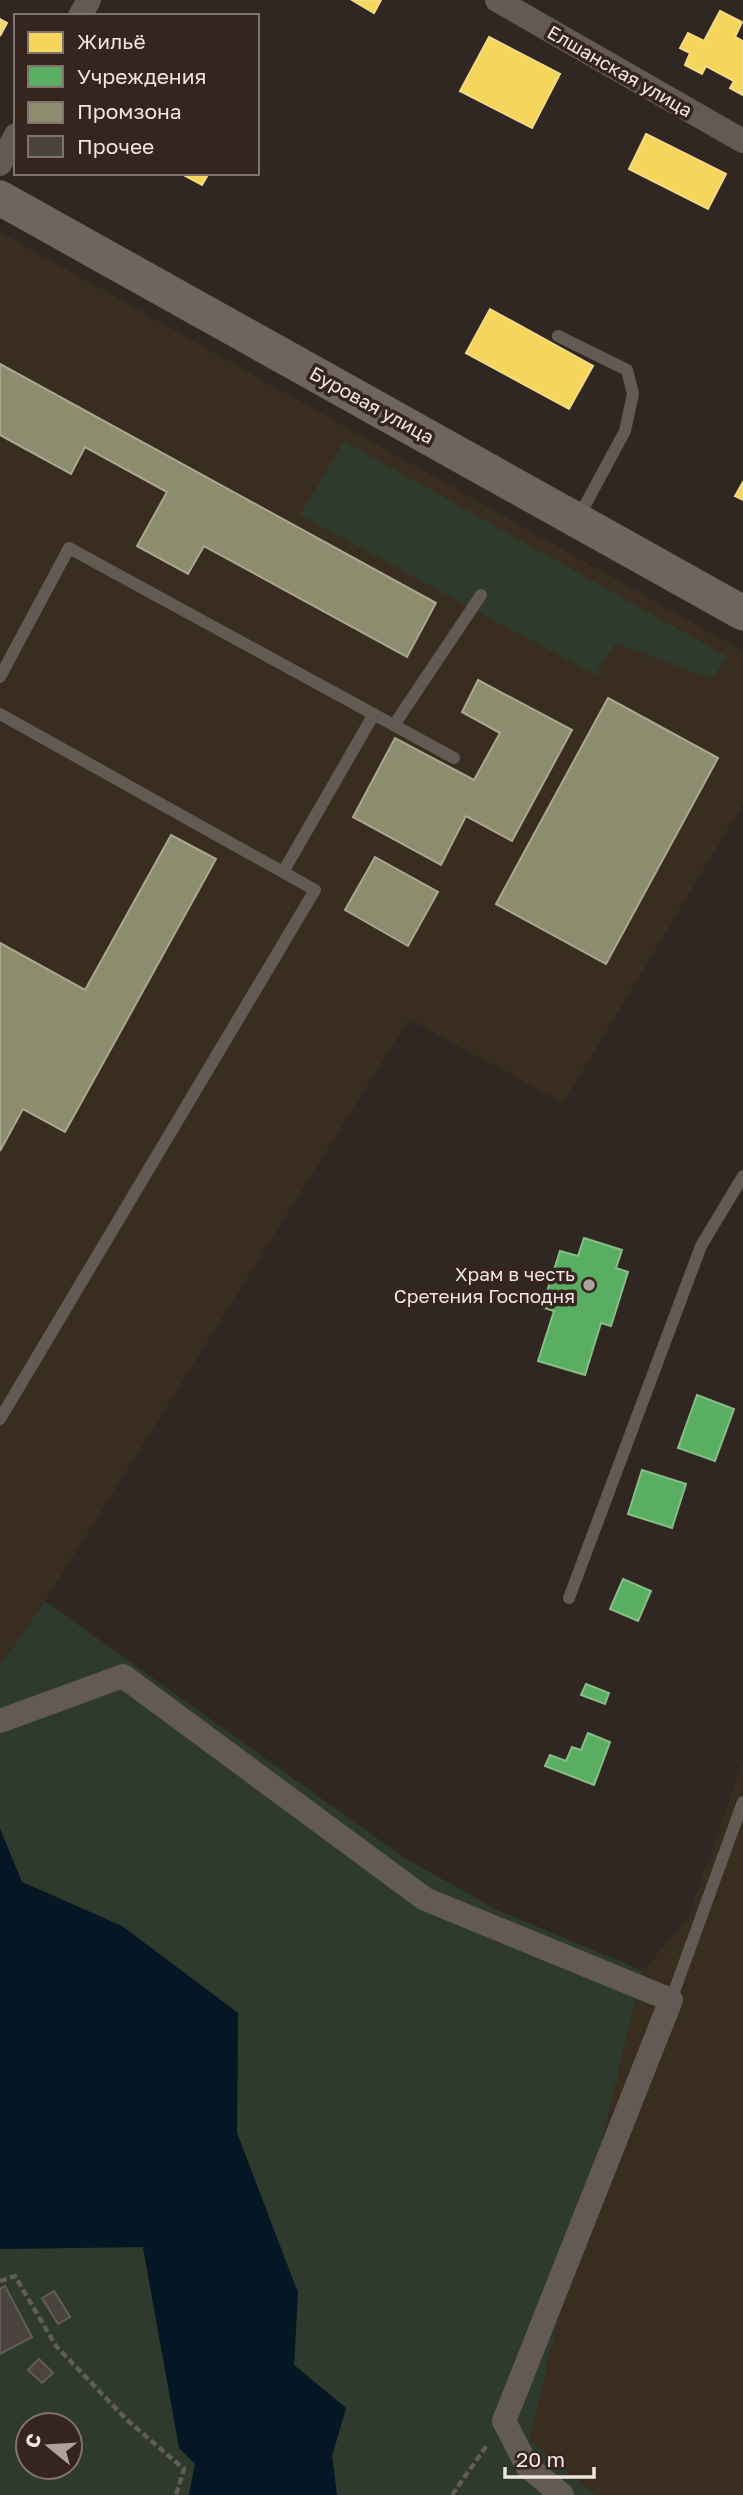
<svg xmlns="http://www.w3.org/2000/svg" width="743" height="2495" viewBox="0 0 743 2495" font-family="'Golos Text',sans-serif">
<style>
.industrial{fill:#392d20}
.green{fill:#2e3a2b;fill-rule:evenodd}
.water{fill:#051724}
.homes{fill:#f6d55c;stroke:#f4da84;stroke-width:2}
.public{fill:#5aae61;stroke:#87be87;stroke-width:2}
.industry{fill:#8c8c6e;stroke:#aaa790;stroke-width:2}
.building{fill:#4b433e;stroke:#645c58;stroke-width:2}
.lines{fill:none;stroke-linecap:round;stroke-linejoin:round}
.path{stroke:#625c56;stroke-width:4.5;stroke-dasharray:7 3.5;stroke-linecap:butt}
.lane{stroke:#625a53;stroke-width:12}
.street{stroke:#625a53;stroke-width:24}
.secondary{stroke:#6e655c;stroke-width:35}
.poi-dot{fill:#ada29e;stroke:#35251e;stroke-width:2.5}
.labels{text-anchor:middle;stroke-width:7;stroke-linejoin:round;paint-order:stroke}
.street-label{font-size:19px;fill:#f0e5e0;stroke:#35251e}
.poi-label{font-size:19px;fill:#f0e5e0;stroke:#35251e;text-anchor:end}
</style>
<rect width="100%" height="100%" fill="#302723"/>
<g class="industrial">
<path d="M0,232L743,651V804L563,1103L409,1019L45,1601L0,1666Z"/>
<path d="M743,1761V2495H596L529,2440L643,1971L688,1918Z"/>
</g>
<g class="green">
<path d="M344,441L728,657L711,679L616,643L595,675L300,515Z"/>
<path d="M45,1601L403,1857L497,1910L643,1971L529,2440L596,2495H337L332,2456L346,2408L294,2365L298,2293L237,2133L238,2013L122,1926L22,1882L0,1829V1666Z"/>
<path d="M143,2247L179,2447L195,2464L189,2495H0V2249ZM28,2425H70V2467H28Z"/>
</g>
<path class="water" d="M0,1829L22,1882L122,1926L238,2013L237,2133L298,2293L294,2365L346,2408L332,2456L337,2495H189L195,2464L179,2448L143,2247L0,2249Z"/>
<g class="homes">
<path d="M352,0H381L374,13Z"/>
<path d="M720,11L742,22L735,37L743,41V95L730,88L734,81L706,66L702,74L685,65L690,53L680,48L688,33L704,41Z"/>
<path d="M0,19L7,23L0,36Z"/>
<path d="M489,37L560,74L532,128L460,91Z"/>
<path d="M646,134L726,174L708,209L629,169Z"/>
<path d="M180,173H209L202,185Z"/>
<path d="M490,309L593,366L569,409L466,353Z"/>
<path d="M743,482V500L735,496Z"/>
</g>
<g class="public">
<path d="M584,1238L622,1250L616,1268L628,1272L611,1326L601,1323L585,1375L538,1361L554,1311L542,1307L560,1251L578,1256Z"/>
<path d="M697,1395L734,1409L715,1461L678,1448Z"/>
<path d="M642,1470L686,1484L672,1528L628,1514Z"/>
<path d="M623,1579L651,1591L638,1621L610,1609Z"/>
<path d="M586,1684L609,1693L605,1704L581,1695Z"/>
<path d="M588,1733L610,1742L594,1785L545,1766L550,1755L566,1761L572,1747L581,1750Z"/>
</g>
<g class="industry">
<path d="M0,364L436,603L407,657L204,546L188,574L137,546L167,492L85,447L71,474L0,435Z"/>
<path d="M478,680L572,730L512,841L466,816L441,865L353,817L395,738L474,780L500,733L462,712Z"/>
<path d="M608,698L718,758L606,964L496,904Z"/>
<path d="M171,835L216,859L65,1132L23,1109L0,1151V943L85,990Z"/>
<path d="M375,857L438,892L408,946L345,910Z"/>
</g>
<g class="building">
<path d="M5,2286L32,2337L0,2354V2289Z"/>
<path d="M54,2291L70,2317L58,2324L42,2298Z"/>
<path d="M39,2359L53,2373L42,2383L28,2370Z"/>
</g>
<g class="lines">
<g class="path">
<path d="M0,2281L15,2276L56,2346L127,2420L184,2469L176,2495"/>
<path d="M452,2495L487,2445"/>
</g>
<g class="lane">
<path d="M558,336L627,370L633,394L625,431L577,520"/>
<path d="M0,677L69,548L454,758"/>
<path d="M0,714L315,890L0,1419"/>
<path d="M394,725L481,595"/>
<path d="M283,872L374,714"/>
<path d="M569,1598L701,1246L743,1176"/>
<path d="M671,2000L743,1802"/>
</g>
<g class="street">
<path d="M497,0L743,141"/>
<path d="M80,16L89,0"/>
<path d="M0,164L16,135"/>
<path d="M0,1721L123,1676L425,1899L671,2000L504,2421L527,2466L562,2495"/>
</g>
<path class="secondary" d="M0,198L743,613"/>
</g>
<circle class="poi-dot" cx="589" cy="1285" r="7"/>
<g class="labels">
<g class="street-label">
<text transform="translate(620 71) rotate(30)" y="7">Елшанская улица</text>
<text transform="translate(372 405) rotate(29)" y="7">Буровая улица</text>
</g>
<g class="poi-label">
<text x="575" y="1281">Храм в честь<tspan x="575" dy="22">Сретения Господня</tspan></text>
</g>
</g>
<rect x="14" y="14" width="245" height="161" fill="#35251e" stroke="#80726c" stroke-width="2"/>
<rect x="28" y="32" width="35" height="21" fill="#f6d55c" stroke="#80726c" stroke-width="2"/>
<text x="77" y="49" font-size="21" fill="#f0e5e0">Жильё</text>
<rect x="28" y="66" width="35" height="21" fill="#5aae61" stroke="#80726c" stroke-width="2"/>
<text x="77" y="84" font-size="21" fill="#f0e5e0">Учреждения</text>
<rect x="28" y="102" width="35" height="21" fill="#8c8c6e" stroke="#80726c" stroke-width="2"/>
<text x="77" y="119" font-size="21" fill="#f0e5e0">Промзона</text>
<rect x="28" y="136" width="35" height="21" fill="#4b433e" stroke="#80726c" stroke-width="2"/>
<text x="77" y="154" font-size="21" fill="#f0e5e0">Прочее</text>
<g transform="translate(49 2446) rotate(288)"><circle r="33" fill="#35251e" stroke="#80726c" stroke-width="2"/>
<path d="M0-5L12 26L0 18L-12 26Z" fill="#ada29e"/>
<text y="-10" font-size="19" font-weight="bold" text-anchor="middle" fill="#f0e5e0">С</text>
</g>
<path d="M505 2467v10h89v-10" fill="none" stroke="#f0e5e0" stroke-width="3.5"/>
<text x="516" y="2467" font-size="21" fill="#f0e5e0" stroke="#35251e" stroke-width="5" paint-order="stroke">20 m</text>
</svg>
